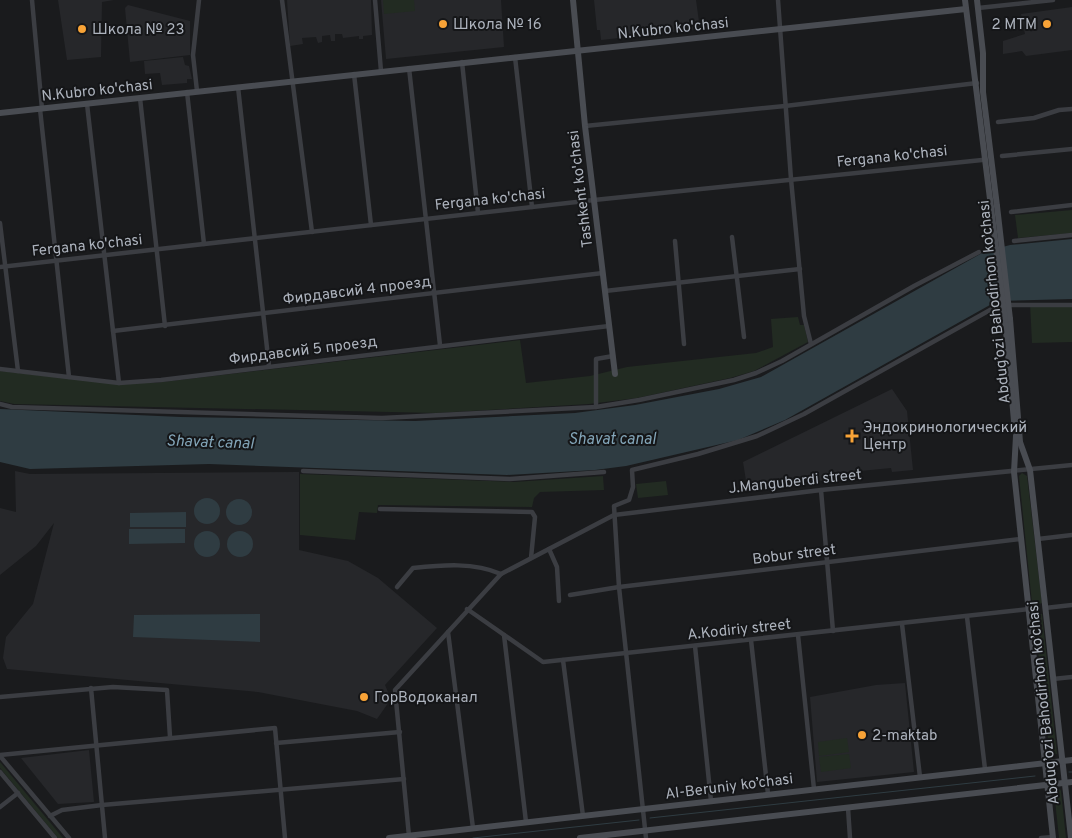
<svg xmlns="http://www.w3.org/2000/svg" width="1072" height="838" viewBox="0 0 1072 838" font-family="Overpass,sans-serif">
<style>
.built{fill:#26272a}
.green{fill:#222b22}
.water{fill:#2f3c42}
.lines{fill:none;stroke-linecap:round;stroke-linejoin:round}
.stream{stroke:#2f3c42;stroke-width:1}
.street{stroke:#3b3d42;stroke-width:4.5}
.secondary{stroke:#494c52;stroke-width:6}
.secondary-bridge{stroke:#494c52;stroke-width:6}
.poi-dot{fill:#f8a337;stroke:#151618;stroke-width:2}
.labels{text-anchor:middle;stroke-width:4;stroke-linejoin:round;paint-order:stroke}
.poi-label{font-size:15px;fill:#adb3bd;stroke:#151618;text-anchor:start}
.street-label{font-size:15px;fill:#adb3bd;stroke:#151618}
.water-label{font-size:16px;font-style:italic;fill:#83a5b8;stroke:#151618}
</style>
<rect width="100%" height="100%" fill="#1a1b1d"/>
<g class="built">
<path d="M58,0H114L102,2L101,57L67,60Z"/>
<path d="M287,0H371L372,35L363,36V39H359V36L343,38L342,34H335V41H331L330,35L322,36V42L318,43L316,37L302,38L303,44L290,46Z"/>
<path d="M381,0H501L504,47L386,59Z"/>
<path d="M594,0H696L700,29L601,40L600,30H597Z"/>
<path d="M128,5L190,21V55L130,62L125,8Z"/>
<path d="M1072,7V50L1026,56L1022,51L1003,54V41L1025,34L1021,14Z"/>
<path d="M183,57L185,65L189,66L192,79H187V83L162,85L160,73L145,74L144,61Z"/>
<path d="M892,389L907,411L913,470L892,472L891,468L840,473L841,479L747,487L743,462Z"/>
<path d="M15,471L30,474L299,472V550L348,561L378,578L437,628L385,685L391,699L377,719L357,711L258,692L7,669L3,658L6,637L33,604L54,523L36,546L0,575V508L16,512Z"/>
<path d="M905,683L914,772L817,782L810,697L876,685Z"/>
<path d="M89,750L94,802L58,804L21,758Z"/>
</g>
<g class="green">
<path d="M383,0H414L415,11L384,14Z"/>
<path d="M1072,210V233L1018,238L1015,215Z"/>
<path d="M1030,303H1072V342L1032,343Z"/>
<path d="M798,317L800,325H804L808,342L754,371L730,378L637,398L589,404L436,413L14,404L0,401V371L74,379L154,383L520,340L526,383L590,376L627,367L756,353L773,347L771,319Z"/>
<path d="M1022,473L1027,476L1042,603L1037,605L1032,603L1019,476Z"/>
<path d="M300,474L514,482L603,476L604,490L540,492L534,498L532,507L378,505L377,513L359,512L355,540L300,535Z"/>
<path d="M666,481L668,495L638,498L636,484Z"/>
<path d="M1038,614H1042L1057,754L1050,755L1034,615Z"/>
<path d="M847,738L849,752L819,756L818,742Z"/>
<path d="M849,754L851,768L821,772L819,757Z"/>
<path d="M0,762L63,838H58L0,768Z"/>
<path d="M1060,789L1061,791L1066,838H1059L1054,791Z"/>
</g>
<g class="water">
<path d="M1072,239V299L997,301L785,420L738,440L626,466L595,470L507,475L209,464L30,469L0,462V409L181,417L415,421L575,413L635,405L719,389L761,377L984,252L1010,245Z"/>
<circle cx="207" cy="511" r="13"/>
<circle cx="239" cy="512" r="13"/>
<path d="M186,512V527H130V513Z"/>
<path d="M129,529H185V543L129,544Z"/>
<circle cx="207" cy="544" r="13"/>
<circle cx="240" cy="544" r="13"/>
<path d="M260,614V642L133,637L134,615Z"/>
</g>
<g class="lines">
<g class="stream">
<path d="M1069,772H1072"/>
<path d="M1053,774H1057"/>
<path d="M650,818L1035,776"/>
<path d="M473,838L639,820"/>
</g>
<g class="street">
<path d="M32,0L42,109"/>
<path d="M282,0L312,232"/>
<path d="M375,0L381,71"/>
<path d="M778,0L791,179L804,316L811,344"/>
<path d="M978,8L1053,0"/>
<path d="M515,57L532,207"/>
<path d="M462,62L478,213"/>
<path d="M409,68L440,345"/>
<path d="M354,74L371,225"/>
<path d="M238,87L269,366"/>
<path d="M197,91L193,55L199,0"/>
<path d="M187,92L204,244"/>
<path d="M140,98L165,326"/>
<path d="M87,104L119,383"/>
<path d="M40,109L69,377"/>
<path d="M998,122L1034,118L1059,110L1072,109"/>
<path d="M585,126L785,106L977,83"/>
<path d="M1002,156L1072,149"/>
<path d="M1011,212L1072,205"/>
<path d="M0,223L18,371"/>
<path d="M732,237L744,337"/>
<path d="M675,241L684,344"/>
<path d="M1014,241L1072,235"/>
<path d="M0,267L594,200L982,160"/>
<path d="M605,291L800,269"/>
<path d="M113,331L603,273"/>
<path d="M0,369L119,383L161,380L609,326"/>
<path d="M0,404L12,407L382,418L596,407V359L613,356"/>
<path d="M596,407L639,400L734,380L756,373L782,361L914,286L979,252"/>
<path d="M303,471L510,479L604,472"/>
<path d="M821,490L833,631"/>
<path d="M380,509L532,512L535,517L531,558"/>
<path d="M1038,539L1072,535"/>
<path d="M549,549L557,567L559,601"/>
<path d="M397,587L413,568C442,565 474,562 501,574"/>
<path d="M570,595L619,587L1021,539"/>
<path d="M1045,608L1072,605"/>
<path d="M467,609L543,662L1029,609"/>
<path d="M967,617L985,769"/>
<path d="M902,624L920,777"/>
<path d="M448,632L473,828"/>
<path d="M504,635L526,822"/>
<path d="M798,635L814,789"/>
<path d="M751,640L768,794"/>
<path d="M695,646L711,801"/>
<path d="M563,660L583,816"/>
<path d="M1053,679L1072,677"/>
<path d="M91,688L105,838"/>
<path d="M0,697L113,687L167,690L170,737"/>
<path d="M276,743L400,732"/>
<path d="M0,755L275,728L285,838"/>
<path d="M0,756L69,838"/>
<path d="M0,772L55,838"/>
<path d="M0,807L18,793"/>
<path d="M848,808L850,838"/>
<path d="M50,816L62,810L102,805L404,779"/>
<path d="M409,836L395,690L501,574L614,515L821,490L1072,465"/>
<path d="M646,838L619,587L614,506L629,500L633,487L632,470L698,454L757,436L804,414L999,305H1072"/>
<path d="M1041,838L1053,837"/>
</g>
<g class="secondary">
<path d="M573,0L585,126L615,374"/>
<path d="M965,0L991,207"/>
<path d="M977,0L983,53V92L997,206"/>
<path d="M0,113L966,9"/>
<path d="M1010,319L1020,442L1030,470L1071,838"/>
<path d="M1005,320L1014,421"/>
<path d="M1016,436L1014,472L1053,838"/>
<path d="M389,838L1072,760"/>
<path d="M580,838L1072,782"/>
</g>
<g class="secondary-bridge">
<path d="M997,206L1010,319"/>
<path d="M991,207L1005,320"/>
</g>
</g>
<g class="poi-dot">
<circle cx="443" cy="24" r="5"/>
<circle cx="1047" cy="24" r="5"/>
<circle cx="82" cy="29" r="5"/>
<path d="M849.5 428.5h5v5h5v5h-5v5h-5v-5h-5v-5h5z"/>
<circle cx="364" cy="697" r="5"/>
<circle cx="862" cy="735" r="5"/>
</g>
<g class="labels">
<g class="poi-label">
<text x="453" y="29">Школа № 16</text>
<text x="1037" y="29" text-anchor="end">2 MTM</text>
<text x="92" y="34">Школа № 23</text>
<text x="863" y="432">Эндокринологический<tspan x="863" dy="17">Центр</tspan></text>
<text x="374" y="702">ГорВодоканал</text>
<text x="872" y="740">2-maktab</text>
</g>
<g class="street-label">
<text transform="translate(673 28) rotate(-6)" y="5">N.Kubro ko'chasi</text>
<text transform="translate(97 90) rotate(-6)" y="5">N.Kubro ko'chasi</text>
<text transform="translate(892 156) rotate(-6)" y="5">Fergana ko'chasi</text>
<text transform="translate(580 189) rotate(-97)" y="5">Tashkent ko'chasi</text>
<text transform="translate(490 199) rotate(-6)" y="5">Fergana ko'chasi</text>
<text transform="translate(87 245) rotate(-6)" y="5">Fergana ko'chasi</text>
<text transform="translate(357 290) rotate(-7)" y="5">Фирдавсий 4 проезд</text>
<text transform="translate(994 302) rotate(-96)" y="5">Abdug’ozi Bahodirhon ko’chasi</text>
<text transform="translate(303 350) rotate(-7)" y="5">Фирдавсий 5 проезд</text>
<text transform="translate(795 481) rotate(-6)" y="5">J.Manguberdi street</text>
<text transform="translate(794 554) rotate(-7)" y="5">Bobur street</text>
<text transform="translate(739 629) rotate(-6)" y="5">A.Kodiriy street</text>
<text transform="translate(1043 703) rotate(-96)" y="5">Abdug’ozi Bahodirhon ko’chasi</text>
<text transform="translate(729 786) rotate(-7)" y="5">Al-Beruniy ko’chasi</text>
</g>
<g class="water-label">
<text x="612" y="444">Shavat canal</text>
<text transform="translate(210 441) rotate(2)" y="6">Shavat canal</text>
</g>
</g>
</svg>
